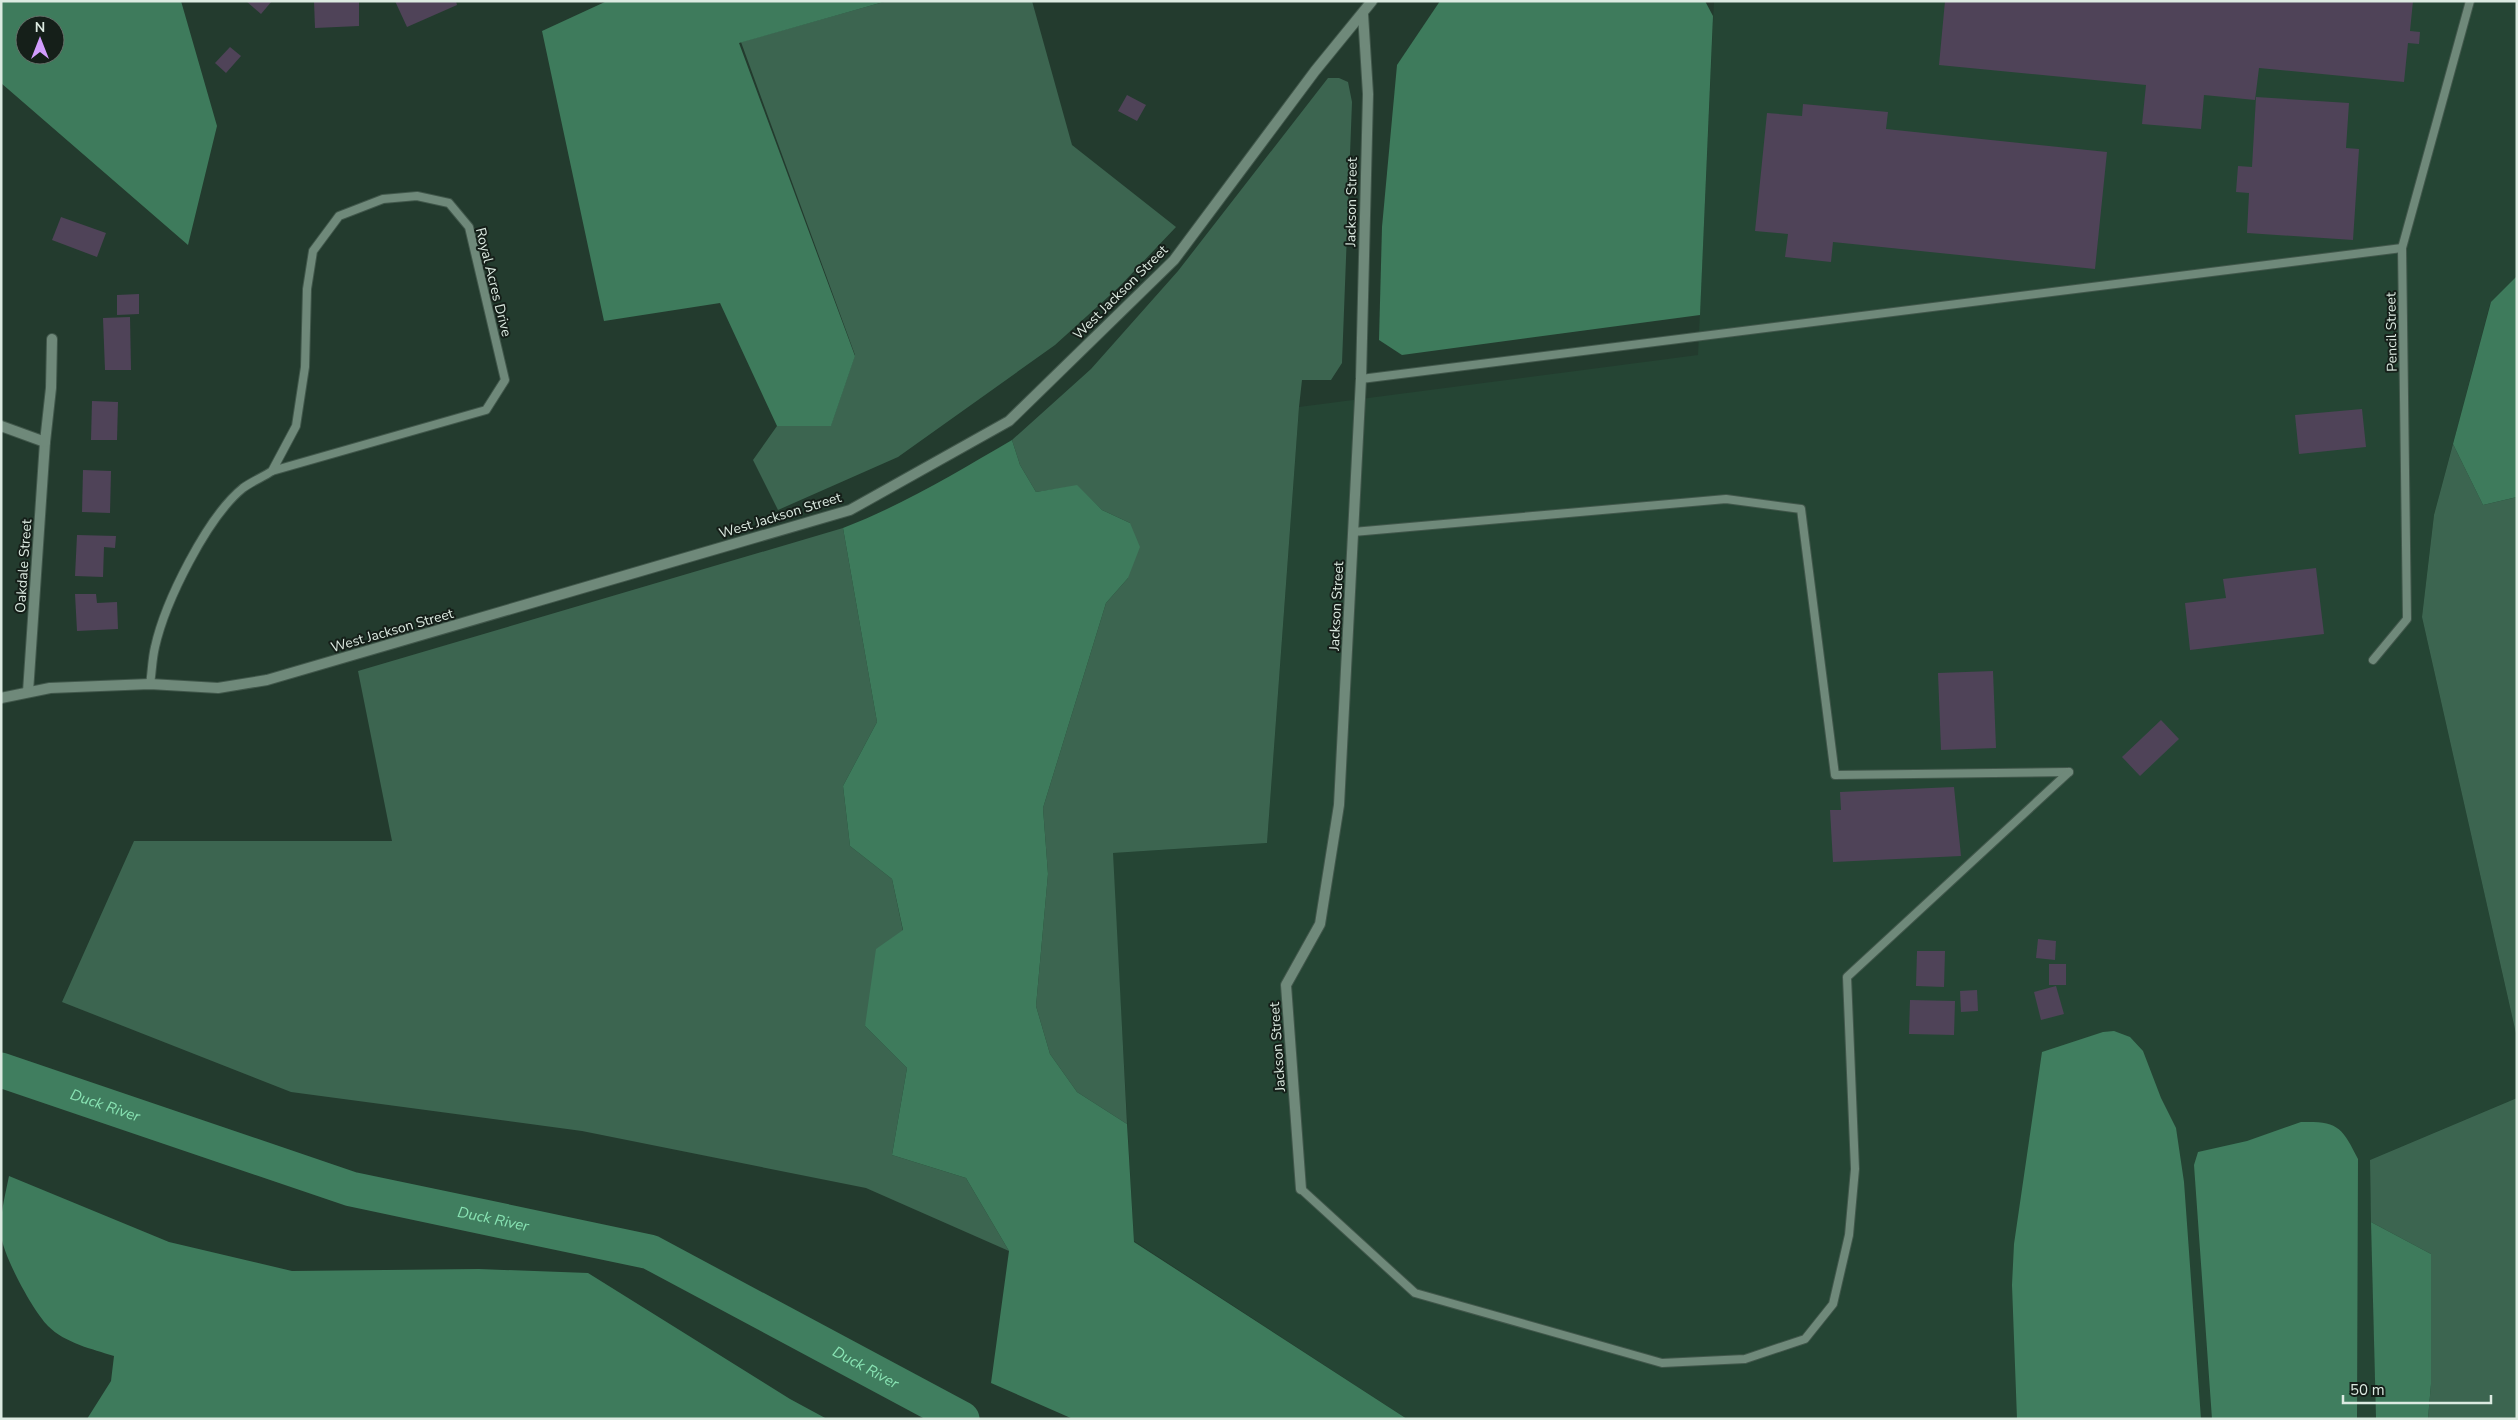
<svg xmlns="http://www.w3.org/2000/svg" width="2518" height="1420" viewBox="0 0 2518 1420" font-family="'Nunito Sans',sans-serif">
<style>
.built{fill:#254534}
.green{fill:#3c6550}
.forest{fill:#3e7b5c;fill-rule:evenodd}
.water{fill:#407e5f}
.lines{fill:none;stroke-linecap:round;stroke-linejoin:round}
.river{stroke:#407e5f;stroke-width:35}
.building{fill:#4f4358}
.lane-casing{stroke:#41574b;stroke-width:10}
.street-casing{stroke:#41574b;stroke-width:12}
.lane{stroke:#6f897a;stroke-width:8}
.street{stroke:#6f897a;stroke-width:10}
.labels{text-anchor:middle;stroke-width:4;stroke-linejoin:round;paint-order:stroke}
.street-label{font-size:14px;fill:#dceae1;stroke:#151f19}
.water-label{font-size:15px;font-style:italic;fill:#89e4b4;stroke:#151f19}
</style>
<rect width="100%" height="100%" fill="#233b2e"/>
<path class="built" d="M1714,1H2517V276L2490,304L2434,515L2422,617L2517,1038V1098L2370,1160L2376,1419H1407L1134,1241L1112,853L1267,843L1299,407L1698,355Z"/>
<g class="green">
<path d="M887,1H1032L1072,145L1176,227L1119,287L1055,345L898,457L778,510L753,460L777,426L831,425L855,355L741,42Z"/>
<path d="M1328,78H1339L1348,82L1352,102L1342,363L1331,380H1302L1299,407L1267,843L1113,853L1127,1124L1077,1092L1050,1054L1036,1006L1048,874L1043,808L1106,603L1128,578L1130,523L1102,510L1077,486L1036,492L1020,465L1012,440L1091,369L1178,271Z"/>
<path d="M2453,444L2483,505L2517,497V1038L2422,617L2434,515Z"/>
<path d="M843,528L877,722L843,786L850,846L892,879L903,931L865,1026L907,1068L892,1155L966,1178L1009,1251L866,1188L582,1131L291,1092L62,1002L134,841H392L358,671Z"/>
<path d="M2517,1098V1419H2428L2431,1384V1254L2371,1222L2370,1160Z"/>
</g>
<g class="forest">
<path d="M1,1H181L217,126L188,245L1,83ZM25,25H55V55H25Z"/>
<path d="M607,1H887L739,43L855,356L831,426H777L720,303L604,321L542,31Z"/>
<path d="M1440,1H1705L1713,16L1700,315L1402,355L1379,340L1382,227L1397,65Z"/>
<path d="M2517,276V497L2483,505L2453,444L2491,302Z"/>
<path d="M1012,440L1020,465L1036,492L1077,485L1102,510L1130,523L1140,547L1128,578L1106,603L1043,808L1048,874L1036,1006L1050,1054L1077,1092L1127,1124L1134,1242L1407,1419H1073L991,1383L1009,1251L966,1178L892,1155L907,1068L865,1026L876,949L903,930L892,879L850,846L843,786L877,722L843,528C903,505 957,472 1012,440Z"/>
<path d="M9,1176L169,1242L292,1271L479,1269L588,1273L790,1399L827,1419H87L111,1381L114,1356C92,1349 65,1343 48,1326C33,1311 2,1254 1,1234C0,1214 5,1196 9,1176Z"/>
<path d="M2371,1222L2431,1254V1384L2428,1419H2376Z"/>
</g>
<g class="water">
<path d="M2114,1031L2130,1037L2143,1051L2161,1098L2176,1128L2184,1182L2201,1419H2017L2012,1285L2014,1244L2042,1052L2103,1032Z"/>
<path d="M2301,1122C2338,1121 2342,1127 2358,1159L2357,1419H2212L2194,1165L2198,1152L2247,1141Z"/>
</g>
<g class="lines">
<path class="river" id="s1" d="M1,1070L351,1189L650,1252L962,1419"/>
</g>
<g class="building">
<path d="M246,1H272L261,14Z"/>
<path d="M314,1H359V26L315,28Z"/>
<path d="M395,1H456L457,5L407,27Z"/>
<path d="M1945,1H2413L2410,31L2420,32L2419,44L2408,43L2404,82L2259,68L2255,100L2204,95L2201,129L2142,124L2146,85L1939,65Z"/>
<path d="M230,47L241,56L226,73L215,63Z"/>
<path d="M1127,95L1146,105L1137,121L1118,111Z"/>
<path d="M2256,97L2349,103L2346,148L2359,149L2353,240L2247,233L2249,193L2236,192L2238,166L2252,167Z"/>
<path d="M1803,104L1888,112L1886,129L2107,152L2095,269L1833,242L1831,262L1785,257L1788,234L1755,231L1767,113L1802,116Z"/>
<path d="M61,217L106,233L97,257L52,240Z"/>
<path d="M139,294V314L117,315V295Z"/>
<path d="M130,317L131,370H105L103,318Z"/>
<path d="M92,401L118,402L117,440H91Z"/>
<path d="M2362,409L2366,447L2299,454L2295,415Z"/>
<path d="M83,470L111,471L110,513L82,512Z"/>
<path d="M77,535L116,536L115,548L104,547L103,577L75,576Z"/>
<path d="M2316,568L2324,634L2190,650L2185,603L2226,598L2223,579Z"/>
<path d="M75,594H96L97,603L117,602L118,629L77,631Z"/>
<path d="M1993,671L1996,748L1941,750L1938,673Z"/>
<path d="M2161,720L2179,739L2140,776L2122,757Z"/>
<path d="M1954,787L1961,856L1833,862L1830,810H1841L1840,792Z"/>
<path d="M2038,939L2056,941L2055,960L2036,958Z"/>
<path d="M1917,951H1945L1944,987L1916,986Z"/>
<rect x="2049" y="964" width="17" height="21"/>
<path d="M2056,986L2064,1014L2041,1020L2034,992Z"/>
<path d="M1977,990L1978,1011L1961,1012L1960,991Z"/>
<path d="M1910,1000L1955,1001L1954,1035L1909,1034Z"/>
</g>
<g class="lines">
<defs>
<g id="lane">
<path d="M1361,379L2402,248"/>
<path d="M1353,532L1726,499L1801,509L1835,775L2069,772"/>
<path d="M2373,660L2407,619L2402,248L2470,1"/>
<path d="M150,684C152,672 152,659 155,647C165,602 207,517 243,488C251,482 263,477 272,471L486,410L505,380L469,227L449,203L417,196L383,199L339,216L313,251L307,289L305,367L296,426L272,471"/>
<path d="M1301,1189L1415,1293L1662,1363L1745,1359L1805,1339L1833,1304L1849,1235L1855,1169L1847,977L2069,772"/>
</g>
<g id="street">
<path d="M1,426L45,442L28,692"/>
<path d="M45,442L51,388L52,339"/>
<path d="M1,698L50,688L150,684L218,688L267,680L850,510L1009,421L1174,260L1315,71L1372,1"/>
<path d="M1301,1189L1286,985L1320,924L1339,805L1361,379L1368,94L1363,14"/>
</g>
</defs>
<use href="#lane" class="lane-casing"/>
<use href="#street" class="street-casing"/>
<use href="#lane" class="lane"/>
<use href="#street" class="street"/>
</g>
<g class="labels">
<g class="street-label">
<text transform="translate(1351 202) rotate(-89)" y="5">Jackson Street</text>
<text transform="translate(494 282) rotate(76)" y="5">Royal Acres Drive</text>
<text transform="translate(1120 292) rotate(-45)" y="5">West Jackson Street</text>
<text transform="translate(2391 332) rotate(-91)" y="5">Pencil Street</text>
<text transform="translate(780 515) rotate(-17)" y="5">West Jackson Street</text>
<text transform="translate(23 566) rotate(-86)" y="5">Oakdale Street</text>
<text transform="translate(1336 606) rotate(-87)" y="5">Jackson Street</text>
<text transform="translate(392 630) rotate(-16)" y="5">West Jackson Street</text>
<text transform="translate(1277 1047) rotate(-94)" y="5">Jackson Street</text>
</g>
<g class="water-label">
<text dy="5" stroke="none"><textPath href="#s1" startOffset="110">Duck River</textPath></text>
<text dy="5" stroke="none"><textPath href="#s1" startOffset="515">Duck River</textPath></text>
<text dy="5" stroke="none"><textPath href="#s1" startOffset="920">Duck River</textPath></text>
</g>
</g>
<rect width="2518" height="1420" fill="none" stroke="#dceae1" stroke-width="5"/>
<g transform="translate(40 40)"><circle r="24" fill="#151f19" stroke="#657069"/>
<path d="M0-4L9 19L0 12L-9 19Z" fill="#d29dfd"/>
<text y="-8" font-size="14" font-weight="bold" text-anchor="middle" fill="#dceae1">N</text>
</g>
<path d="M2343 1395v8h148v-8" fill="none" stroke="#dceae1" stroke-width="2.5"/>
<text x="2350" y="1395" font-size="15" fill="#dceae1" stroke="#151f19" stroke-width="4" paint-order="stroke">50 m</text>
</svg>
